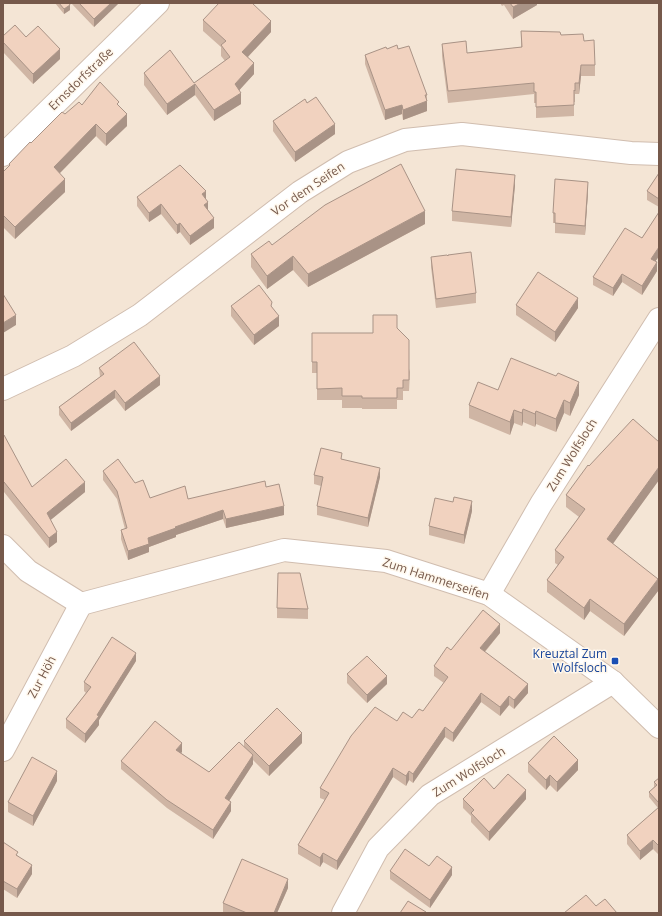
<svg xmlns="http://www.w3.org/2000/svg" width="662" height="916" viewBox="0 0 662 916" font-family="'Open Sans',sans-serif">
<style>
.residential{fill:#f4e5d5}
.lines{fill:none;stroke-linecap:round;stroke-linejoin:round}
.street-casing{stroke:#d0bdaf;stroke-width:24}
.street{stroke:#fff;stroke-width:22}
.wall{fill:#cfb5a4}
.shaded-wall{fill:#a99386}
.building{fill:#f1d2bf;stroke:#a99386}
.transit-dot{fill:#1a4fb4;stroke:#fff8ed;stroke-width:1.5}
.labels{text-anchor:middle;stroke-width:3;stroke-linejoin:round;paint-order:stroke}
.street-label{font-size:12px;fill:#76594b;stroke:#fff8ed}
.transit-label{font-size:12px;fill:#164399;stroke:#fff8ed;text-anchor:end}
</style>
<rect width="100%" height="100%" fill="#fcf3e7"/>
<rect class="residential" x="3" y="3" width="656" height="910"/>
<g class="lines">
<defs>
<g id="street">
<path d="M3,155L158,3"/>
<path d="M3,389L73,356L140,315L300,192L348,162L405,140L462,134L631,153L659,154"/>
<path d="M3,546L28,571L81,604L284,550L386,561L489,594L613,682L659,727"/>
<path d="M489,594L541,504L659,319"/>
<path d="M3,750L81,604"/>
<path d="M343,913L378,848L430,795L613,682"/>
</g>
</defs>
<use href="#street" class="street-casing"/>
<use href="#street" class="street"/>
</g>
<g class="wall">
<path d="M55,3H69L70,10L64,14Z"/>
<path d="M71,3H119L94,27Z"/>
<path d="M500,3H537V5L513,19L504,5L502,6Z"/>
<path d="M203,20L271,32L248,57L254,74L239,90L241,104L214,121L195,95L167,115L144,85V73L194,83L225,61L221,56V47L203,31Z"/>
<path d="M521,31L561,35L584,41L595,65V76H581L579,94H575V102H574V116L536,118V103H534V94L448,103L442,56V44L467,53L521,47Z"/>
<path d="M3,36L26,37L60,59L33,84L3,52Z"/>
<path d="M387,49H398L427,95V111L403,120L402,114L385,120L365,64V55Z"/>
<path d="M307,103L335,134L295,162L273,131V121Z"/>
<path d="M82,105L119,106L127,126L106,146L96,136L59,174L65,192L15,239L3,227V172L9,166V164L31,143Z"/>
<path d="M659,173V207L647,200V191Z"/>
<path d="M515,185L511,227L452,221V211Z"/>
<path d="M588,192L585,235L555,233V223H553V213Z"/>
<path d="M137,197L206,200L208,211L214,228L190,245L180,232L177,234L161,214L149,222L137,206Z"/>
<path d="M659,212V256L655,262L657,271L642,295L622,282L613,296L593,285V277L642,238Z"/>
<path d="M425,224L308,287L293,270L267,289L251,267V254L272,245Z"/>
<path d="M431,257L476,293V303L436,308L431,267Z"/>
<path d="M516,305L578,308L555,342L516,315Z"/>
<path d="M231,306L272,307L279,326L254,345L231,316Z"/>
<path d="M397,328L410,372L409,391H403V400H397V409H362V408H342V400H317V373H312V333H373Z"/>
<path d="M99,368L160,385L125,411L115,398L71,431L59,415V407L100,377Z"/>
<path d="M498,390L579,395L570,416L564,413L556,432L536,424L535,427L523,422L522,426L514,423L510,435L469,418V405Z"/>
<path d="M3,436L32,487L85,492L50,520L57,542L49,548L4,492H3Z"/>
<path d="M659,442V480L612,544L658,591L624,636L590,611L584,620L547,592V580L558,565L555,563V550L579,517L566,507V495L589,466Z"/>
<path d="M342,459L380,477L368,527L317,515V506L321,486L314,484V475Z"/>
<path d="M103,471L135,483L150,498L188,499L266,487L284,515L226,528L223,519L176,535V537L149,547V552L128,560L121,539V530L125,529L117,499L103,480Z"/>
<path d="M472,511L464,544L429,535V526Z"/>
<path d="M277,608L308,609V619L277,618Z"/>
<path d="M500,633L485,652L528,693L514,709L509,705L500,716L481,702L453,742L445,737L413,783L409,780L406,786L393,777L337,870L323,862L320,867L298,854V845L325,800L320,798V788L397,721L412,718L423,711L444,683L434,676V666L451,650Z"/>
<path d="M136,661L99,720V725L85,743L66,728V719L86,693L84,691V682Z"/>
<path d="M347,674L387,684L367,703L347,683Z"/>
<path d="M244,741L302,743L269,776L253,760V764L229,801L231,811L213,839L167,808L121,769V761L182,752L181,753L209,772L244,747Z"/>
<path d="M528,763L578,770L557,792L550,785L546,790L528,772Z"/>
<path d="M659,778V855L653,849L640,860L627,844V835L658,808L649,797V792L654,787V782Z"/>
<path d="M57,781L33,826L8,812V802Z"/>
<path d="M494,789L526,799L489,841L471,822V816L463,808V799Z"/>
<path d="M3,842L18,856L32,874L17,898L3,889Z"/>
<path d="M429,866L452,875L430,908L390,879V871Z"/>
<path d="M288,888L277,913H225L223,912V903Z"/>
</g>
<g class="shaded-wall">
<path d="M111,3H119L94,27V19Z"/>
<path d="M521,3H537V5L513,19V7Z"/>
<path d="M70,5V10L64,14V9Z"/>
<path d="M271,21V32L242,63V52Z"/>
<path d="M60,49V59L33,84V74Z"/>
<path d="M254,63V74L235,95V84Z"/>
<path d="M581,65V76L579,94V83Z"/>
<path d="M195,84V95L167,115V104Z"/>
<path d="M241,93V104L214,121V110Z"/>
<path d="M427,101V111L403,120V110Z"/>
<path d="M402,105V114L385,120V110Z"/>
<path d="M127,114V126L106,146V134Z"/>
<path d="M96,124V136L54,179V167Z"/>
<path d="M335,124V134L295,162V152Z"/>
<path d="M515,175V185L511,227V217Z"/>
<path d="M65,179V192L15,239V227Z"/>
<path d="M588,182V192L585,235V226Z"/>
<path d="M206,191V200L202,194Z"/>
<path d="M208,202V211L204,205Z"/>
<path d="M161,204V214L149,222V213Z"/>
<path d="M425,211V224L308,287V274Z"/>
<path d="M214,218V228L190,245V236Z"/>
<path d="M180,223V232L177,234V225Z"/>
<path d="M659,247V256L651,268V259Z"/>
<path d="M293,256V270L267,289V276Z"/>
<path d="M657,262V271L642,295V286Z"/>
<path d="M622,274V282L613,296V288Z"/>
<path d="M578,298V308L555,342V332Z"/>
<path d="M16,315V325L3,333V323Z"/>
<path d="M279,316V326L254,345V335Z"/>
<path d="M160,376V385L125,411V403Z"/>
<path d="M579,382V395L570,416V403Z"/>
<path d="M115,390V398L71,431V423Z"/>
<path d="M564,400V413L556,432V419Z"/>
<path d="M523,409V422L522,426V413Z"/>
<path d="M514,410V423L510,435V422Z"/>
<path d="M536,411V424L535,427V414Z"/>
<path d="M659,467V480L607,552V539Z"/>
<path d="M380,468V477L368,527V518Z"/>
<path d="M4,482V492H3V483Z"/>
<path d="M85,482V492L47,523V513Z"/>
<path d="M472,501V511L464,544V535Z"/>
<path d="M284,506V515L226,528V519Z"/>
<path d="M223,510V519L176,535V537L149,547V552L128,560V551L148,538L175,527Z"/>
<path d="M57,532V542L49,548V538Z"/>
<path d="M658,579V591L624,636V624Z"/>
<path d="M590,599V611L584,620V608Z"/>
<path d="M500,624V633L480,657V648Z"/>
<path d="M136,653V661L99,720V725L85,743V734Z"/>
<path d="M387,676V684L367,703V695Z"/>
<path d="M528,684V693L514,709V700Z"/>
<path d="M481,693V702L453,742V733Z"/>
<path d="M509,696V705L500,716V707Z"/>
<path d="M445,727V737L413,783V774Z"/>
<path d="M302,733V743L269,776V766Z"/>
<path d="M182,743V752L176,759V750Z"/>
<path d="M253,755V764L225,807V798Z"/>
<path d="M578,760V770L557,792V782Z"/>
<path d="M393,768V777L337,870V861Z"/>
<path d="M57,771V781L33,826V816Z"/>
<path d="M409,771V780L406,786V776Z"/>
<path d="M550,775V785L546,790V780Z"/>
<path d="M526,790V799L489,841V832Z"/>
<path d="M231,802V811L213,839V830Z"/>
<path d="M653,840V849L640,860V851Z"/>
<path d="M323,853V862L320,867V858Z"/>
<path d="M32,865V874L17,898V889Z"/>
<path d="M452,867V875L430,908V900Z"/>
<path d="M288,879V888L277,913H274Z"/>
</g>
<g class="building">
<path d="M59,3H69L70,5L64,9Z"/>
<path d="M79,3H111L94,19Z"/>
<path d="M219,3H252L271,21L242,52L254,63L235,84L241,93L214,110L195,84L167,104L144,73L170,50L194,83L230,57L221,45L226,41L203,20Z"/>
<path d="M510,3H521L513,7Z"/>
<path d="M15,25L26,37L38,26L60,49L33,74L3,42V36Z"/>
<path d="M521,31L560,32L561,35L583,34L584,41L594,40L595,65H581L579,83H575V91L574,90V105L536,107V92H534V83L448,91L442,44L466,41L467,53L522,47Z"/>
<path d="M397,45L398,49L409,46L427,95H425L427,101L403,110L402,105L385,110L365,55L386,47L387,49Z"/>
<path d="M100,82L119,102L117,104L127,114L106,134L96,124L54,167L65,179L15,227L3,215V172L10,165L9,164L30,142L31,143L62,112L65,114L79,102L82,105Z"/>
<path d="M316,97L335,124L295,152L273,121L305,99L307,103Z"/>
<path d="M401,164L425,211L308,274L293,256L267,276L251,254L269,241L272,245L325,205Z"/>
<path d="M180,165L206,191L202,194L208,202L204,205L214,218L190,236L180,223L177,225L161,204L149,213L137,197Z"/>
<path d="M456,169L515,175L511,217L452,211Z"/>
<path d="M659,173V199L647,191Z"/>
<path d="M555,179L588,182L585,226L555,223V213H553Z"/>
<path d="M659,212V247L651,259L657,262L642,286L622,274L613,288L593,277L625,228L642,238Z"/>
<path d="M471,252L476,293L436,299L431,257L447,255L448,256V255Z"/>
<path d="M538,272L578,298L555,332L516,305Z"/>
<path d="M259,285L272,302L271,306L279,316L254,335L231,306Z"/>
<path d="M3,294L16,315L3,323Z"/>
<path d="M373,315H397V328L409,340V380H403V388H397V398H362V396H342V388L317,389V362H312V333H373Z"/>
<path d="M134,342L160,376L125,403L115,390L71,423L59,407L104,374L99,368Z"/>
<path d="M511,358L556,376L558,373L579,382L570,403L564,400L556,419L536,411L535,414L523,409L522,413L514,410L510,422L469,405L478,382L498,390Z"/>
<path d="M633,419L659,442V467L607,539L658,579L624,624L590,599L584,608L547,580L564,557L555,550L585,509L566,495L588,465L589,466Z"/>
<path d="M4,435L32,487L66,459L85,482L47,513L57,532L49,538L4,482L3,483V436Z"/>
<path d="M321,448L342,453L341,459L380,468L368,518L317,506L323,477L314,475Z"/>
<path d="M118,459L135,483L143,480L150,498L185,486L188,499L265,481L266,487L279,484L284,506L226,519L223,510L175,527L176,528L148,538L149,544L128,551L121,530L127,528L117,491L103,471Z"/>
<path d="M454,497L472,501L464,535L429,526L435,498L453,502Z"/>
<path d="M278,573H300L308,609L277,608Z"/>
<path d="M483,610L500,624L480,648L528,684L514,700L509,696L500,707L481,693L453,733L445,727L413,774L409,771L406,776L393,768L337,861L323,853L320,858L298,845L329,793L320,788L351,736L375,707L397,721L403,712L412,718L419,709L423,711L448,677L434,666L447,647L451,650Z"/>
<path d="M112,637L136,653L97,715L99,716L85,734L66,719L91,687L84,682Z"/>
<path d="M367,656L387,676L367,695L347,674Z"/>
<path d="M277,708L302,733L269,766L244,741Z"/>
<path d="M155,721L182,743L176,750L209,772L239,742L253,755L225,798L231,802L213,830L167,800L121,761Z"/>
<path d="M554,736L578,760L557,782L550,775L546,780L528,763Z"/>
<path d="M32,757L57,771L33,816L8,802Z"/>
<path d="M508,774L526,790L489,832L471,813L474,810L463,799L484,778L494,789Z"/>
<path d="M659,778V803L649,792L657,785L654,782Z"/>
<path d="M659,807V846L653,840L640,851L627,835Z"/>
<path d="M3,842L18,852L16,855L32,865L17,889L3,881Z"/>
<path d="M405,849L429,866L437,856L452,867L430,900L390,871Z"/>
<path d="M242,859L288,879L274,913H247L223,903Z"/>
<path d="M586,895L596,906L605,899L617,913H564Z"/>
<path d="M408,901L426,912L425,913H400Z"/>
</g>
<rect class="transit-dot" x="611" y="657" width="8" height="8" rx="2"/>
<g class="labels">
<g class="street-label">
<text transform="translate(81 79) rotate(-44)" y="4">Ernsdorfstraße</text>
<text transform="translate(308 189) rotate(-34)" y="4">Vor dem Seifen</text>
<text transform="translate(572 455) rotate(-58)" y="4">Zum Wolfsloch</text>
<text transform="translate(436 579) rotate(18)" y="4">Zum Hammerseifen</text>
<text transform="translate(42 677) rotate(-62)" y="4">Zur Höh</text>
<text transform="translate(469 772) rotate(-32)" y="4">Zum Wolfsloch</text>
</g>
<g class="transit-label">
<text x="607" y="658">Kreuztal Zum<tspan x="607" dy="14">Wolfsloch</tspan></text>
</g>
</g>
<rect width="662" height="916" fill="none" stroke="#76594b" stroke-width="8"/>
</svg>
